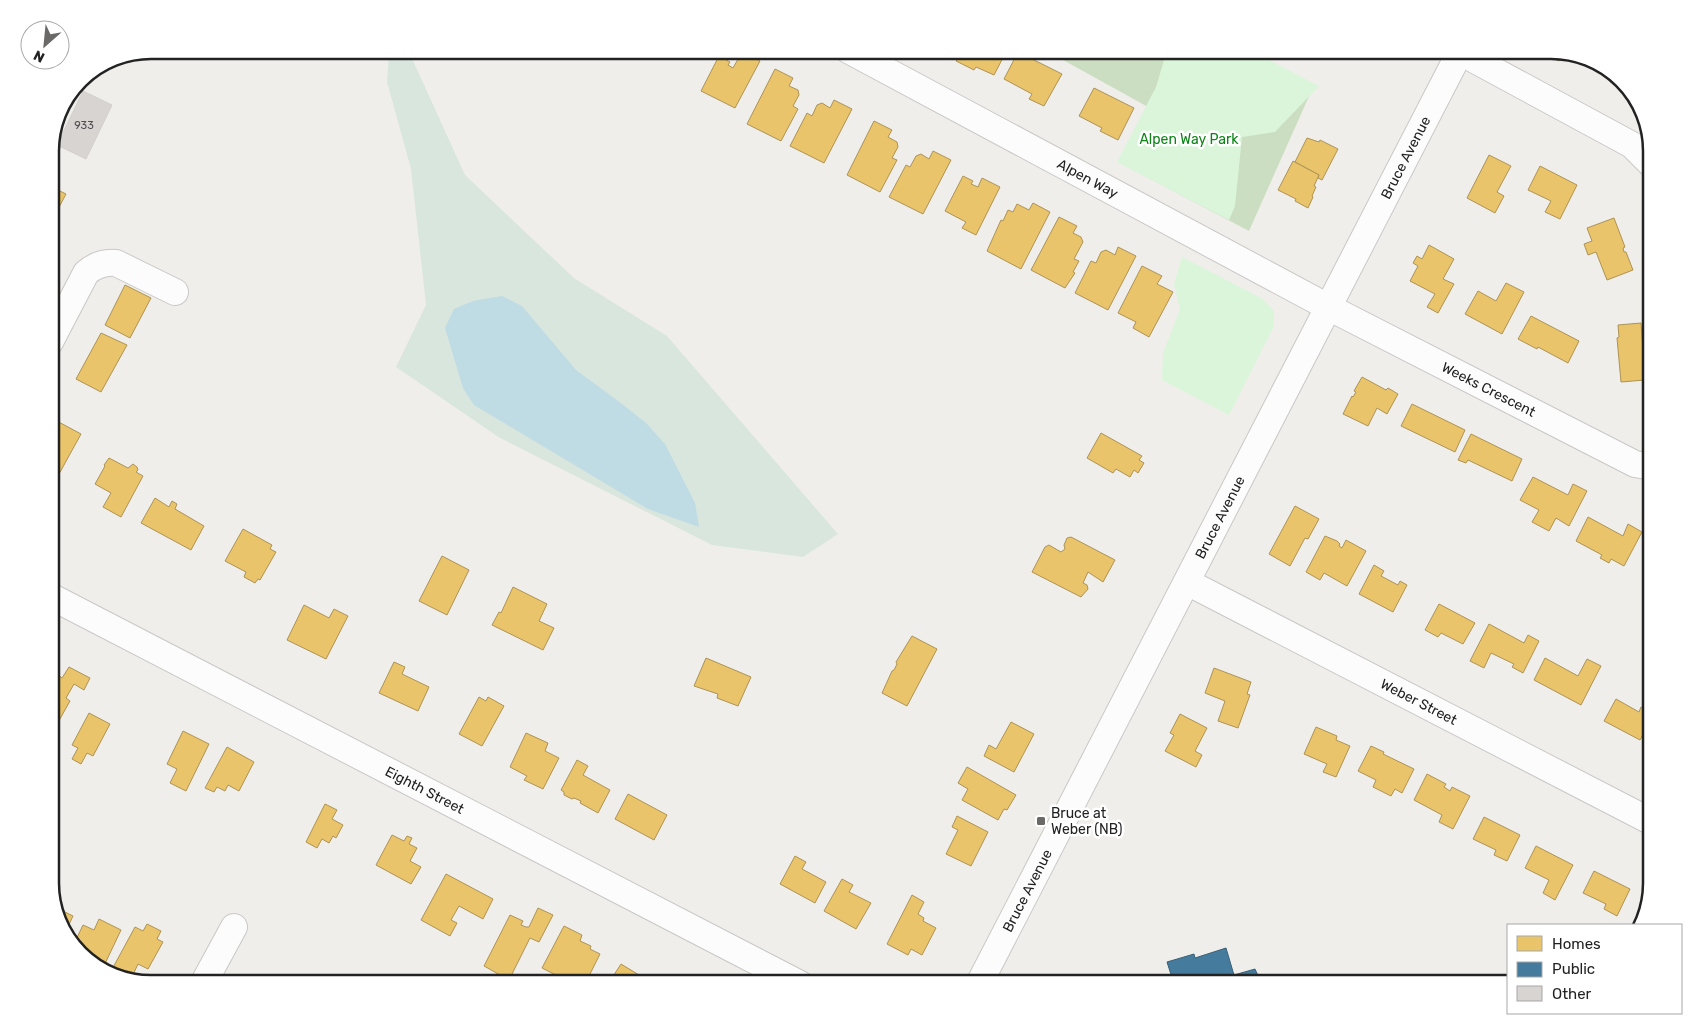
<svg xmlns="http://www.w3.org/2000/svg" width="1702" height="1034" viewBox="0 0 1702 1034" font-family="Rubik,sans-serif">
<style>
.forest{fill:#cbdec1}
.wetland{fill:#d9e6de}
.park{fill:#daf5da}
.water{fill:#bfdbe3}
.homes{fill:#e9c46a;stroke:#ad9354}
.public{fill:#457b9d;stroke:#3a6078}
.building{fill:#d7d4d2;stroke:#d3d0cc}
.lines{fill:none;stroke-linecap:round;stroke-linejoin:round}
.minor-casing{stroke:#c9c8c7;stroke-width:28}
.minor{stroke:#fdfcfc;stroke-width:26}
.poi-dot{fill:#6a6968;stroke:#fff;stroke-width:2}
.labels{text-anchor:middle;stroke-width:5;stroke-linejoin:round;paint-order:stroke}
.number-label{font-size:11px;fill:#4f4e4e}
.park-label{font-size:14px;fill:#0c8416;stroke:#fff}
.street-label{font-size:14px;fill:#222;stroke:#fff}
.poi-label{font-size:14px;fill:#222;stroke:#fff;text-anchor:start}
.rim{fill:none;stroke:#222;stroke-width:2.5}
</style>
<rect width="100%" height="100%" fill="#f0eeeb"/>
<path class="forest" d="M1045,50H1239L1310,94L1249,231L1122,164L1148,107Z"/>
<path class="wetland" d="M389,54H410L465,175L574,278L667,336L838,534L803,557L712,545L500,438L396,367L426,305L411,169L387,82Z"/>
<g class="park">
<path d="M1167,50H1250L1319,86L1275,132L1242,137L1235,206L1229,220L1117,162L1156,87Z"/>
<path d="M1182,257L1263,299L1274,311V326L1229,415L1162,380L1163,353L1180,309L1174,284Z"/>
</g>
<path class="water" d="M502,296L522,306L576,370L622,404L646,423L665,444L695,503L699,527L648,509L474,405L463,388L445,328L454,309L473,301Z"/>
<g class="homes">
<path d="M935,50H950L947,56Z"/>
<path d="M962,50H1007L994,75L976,67L974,70L956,61Z"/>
<path d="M1538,50H1552L1563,53L1559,61Z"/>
<path d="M742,52L760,61L735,108L701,91L719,56L730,62L728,65L733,68Z"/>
<path d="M1018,52L1062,74L1044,106L1029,99L1032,94L1004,79Z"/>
<path d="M775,69L793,78L789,86L798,90L799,95L793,106L798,109L781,141L747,124Z"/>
<path d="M1094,88L1134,108L1118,140L1100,131L1102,128L1079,116Z"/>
<path d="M834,100L852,109L824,163L790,146L807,113L812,116L817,105L822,103L830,108Z"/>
<path d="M874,121L892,130L888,137L897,142L898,147L892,158L897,160L880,192L847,175Z"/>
<path d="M1307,138L1319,142L1320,140L1338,149L1322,180L1318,178L1319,175L1295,162Z"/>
<path d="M933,151L951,160L923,214L889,197L906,165L910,167L916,156L921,154L929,159Z"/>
<path d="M1489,155L1511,166L1497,192L1504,196L1495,213L1467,198Z"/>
<path d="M1293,161L1319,175L1314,186L1316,187L1312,196L1313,197L1308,208L1295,201L1296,199L1278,190Z"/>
<path d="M1540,166L1577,185L1560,219L1545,212L1551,201L1528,190Z"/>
<path d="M963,176L973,181L971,184L978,187L982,178L1000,187L976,235L962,228L966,222L945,211Z"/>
<path d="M50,186L66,194L57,211L56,209L53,214L59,217L55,224L50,221Z"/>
<path d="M1033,203L1050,212L1021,269L987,251L1001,220L1003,221L1008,210L1013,212L1017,204L1029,210Z"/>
<path d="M1059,217L1077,226L1073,233L1081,237L1083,242L1074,259L1079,261L1073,272L1075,273L1065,288L1031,270Z"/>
<path d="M1614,218L1625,247L1623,248L1624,252H1626L1633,270L1607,280L1596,252L1588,255L1584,244L1592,241L1587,228Z"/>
<path d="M1429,245L1454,259L1443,279L1454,284L1438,313L1427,307L1435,294L1410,281L1418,266L1413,263L1417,256L1422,259Z"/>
<path d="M1118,247L1136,256L1108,310L1075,293L1091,261L1096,263L1101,252L1106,250L1115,255Z"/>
<path d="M1142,266L1162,276L1157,284L1173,292L1149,337L1133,328L1136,322L1118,313Z"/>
<path d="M1506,283L1524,292L1502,334L1465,314L1478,291L1496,301Z"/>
<path d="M125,285L151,298L130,338L105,325Z"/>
<path d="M1531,316L1579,341L1568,363L1538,347L1537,349L1518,339Z"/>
<path d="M1641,323L1645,380L1621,382L1617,338L1619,337L1618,325Z"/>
<path d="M101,333L127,345L101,392L76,379Z"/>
<path d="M1362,377L1386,390L1388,388L1398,394L1387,414L1377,408L1368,426L1343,414L1352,396L1353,397L1356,392L1354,391Z"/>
<path d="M1412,404L1465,430L1455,452L1401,426Z"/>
<path d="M55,420L81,434L59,474L50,469V430Z"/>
<path d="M1101,433L1142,456L1139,460L1144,463L1138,473L1134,470L1130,477L1116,469L1113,473L1087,458Z"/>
<path d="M1471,434L1522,459L1512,481L1468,460L1466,463L1458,460Z"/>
<path d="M109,458L128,468L133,464L137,467L138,470L136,472L143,476L121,517L103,507L111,493L95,484L105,466L104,465Z"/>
<path d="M1533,477L1568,495L1573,484L1587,491L1569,526L1556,518L1549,531L1532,522L1539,510L1520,500Z"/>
<path d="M155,498L169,507L172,501L177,504L175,509L204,526L191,550L141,523Z"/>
<path d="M1295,506L1319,519L1308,539L1305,538L1290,566L1269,554Z"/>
<path d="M1588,517L1623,536L1628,524L1642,532L1624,566L1611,559L1609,563L1600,558L1602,555L1576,541Z"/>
<path d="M243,529L272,545L270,549L276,552L260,580L258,579L255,583L244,577L246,572L225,561Z"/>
<path d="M1325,536L1337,541L1340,544L1339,546L1342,548L1346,540L1366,551L1347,586L1324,573L1320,580L1306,572Z"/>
<path d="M1071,537L1115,560L1103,582L1088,572L1083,583L1087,585L1088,589L1081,597L1032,572L1045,547L1049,545L1061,552L1065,549L1064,545L1067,538Z"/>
<path d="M442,556L469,570L447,615L419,601Z"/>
<path d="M1374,565L1384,571L1381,576L1398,585L1400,581L1407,585L1393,612L1359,594Z"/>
<path d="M513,587L547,604L539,621L554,628L543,650L492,625L499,612L501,613Z"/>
<path d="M1439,604L1475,623L1463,644L1441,633L1438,637L1425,630Z"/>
<path d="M304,605L329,618L334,609L348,616L326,659L287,640Z"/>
<path d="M1489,624L1524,643L1528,635L1539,641L1523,673L1512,667L1514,664L1491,653L1484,668L1470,661Z"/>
<path d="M912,636L937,649L907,706L882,693L892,671L894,670L897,664L896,662Z"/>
<path d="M706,658L751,677L738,706L717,698L718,694L694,686Z"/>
<path d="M1545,658L1578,676L1587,659L1601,666L1581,705L1534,680Z"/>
<path d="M394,662L405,667L402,674L429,687L418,711L379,693Z"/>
<path d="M69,667L90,678L84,690L74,684L66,698L70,701L56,726L50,722V678L55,681L58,675L62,678Z"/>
<path d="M1214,668L1251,682L1247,694L1250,695L1238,728L1218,721L1225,701L1205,693Z"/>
<path d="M479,697L486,701L488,697L504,706L482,746L459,734Z"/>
<path d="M1616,699L1639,712L1641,707L1652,713V718L1640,740L1604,721Z"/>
<path d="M89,713L110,724L93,756L87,753L81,764L72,759L78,748L72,745Z"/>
<path d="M1180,714L1207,728L1195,751L1202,755L1196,767L1165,751L1174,735L1170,733Z"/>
<path d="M1011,722L1034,734L1014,772L984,756L989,745L996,749Z"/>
<path d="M1316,727L1337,736L1336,740L1350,746L1336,777L1323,772L1327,764L1304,754Z"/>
<path d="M183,731L209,744L186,791L170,783L177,769L167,764Z"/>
<path d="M526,733L548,743L545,751L559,758L543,789L524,780L527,776L510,767Z"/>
<path d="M1371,746L1384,752L1383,754L1414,769L1402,793L1395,789L1391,796L1373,787L1376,780L1358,771Z"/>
<path d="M227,747L254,762L239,791L228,785L225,791L217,787L214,792L205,788Z"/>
<path d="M577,760L588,766L583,775L610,790L598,813L580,803L581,801L574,798L572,799L564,795V792L561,790Z"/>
<path d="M967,767L1016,795L1007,810L1004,809L998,820L962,800L968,789L958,783Z"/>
<path d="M1427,774L1446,784L1444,787L1450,791L1452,787L1470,796L1453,829L1439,822L1442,815L1414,800Z"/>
<path d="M628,794L667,815L654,840L615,819Z"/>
<path d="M325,804L337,810L332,819L343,825L336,838L333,836L329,843L322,839L317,848L306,842Z"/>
<path d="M957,816L988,832L971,866L946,854L958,830L952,827Z"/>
<path d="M1484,817L1520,835L1507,861L1494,855L1496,850L1473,839Z"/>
<path d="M392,835L404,841L407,836L412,838L409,844L417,848L410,861L421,867L411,884L376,865Z"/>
<path d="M1536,846L1573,865L1555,900L1543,893L1549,880L1525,868Z"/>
<path d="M795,856L806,862L802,869L826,882L815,903L780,884Z"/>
<path d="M1594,871L1630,889L1617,916L1604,909L1606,904L1583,893Z"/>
<path d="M446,874L493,899L483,919L459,906L451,920L457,923L450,936L421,920Z"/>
<path d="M842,879L853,885L849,892L871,903L856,929L824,911Z"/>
<path d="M912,895L924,902L918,914L924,918L923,921L936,928L922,955L911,949L908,955L887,944Z"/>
<path d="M1644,904L1646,905L1641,925H1637L1634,924Z"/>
<path d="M55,907L73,916L64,935V934Z"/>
<path d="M538,908L553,915L539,942L530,938L509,980L484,966L510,915L523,921L521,925L526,927H529Z"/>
<path d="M99,919L121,930L102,970L97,967L74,944L83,925L94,930Z"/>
<path d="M147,924L161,931L157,939L163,942L148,969L138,964L131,979L110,973L135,927L143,931Z"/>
<path d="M564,926L582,935L580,941L591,946L590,949L600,954L585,984H574L542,968Z"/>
<path d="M621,964L649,981L647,984H611V982L610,981Z"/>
<path d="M253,976L265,983L264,984H243L245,980L249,983Z"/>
</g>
<path class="public" d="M1226,948L1234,975L1255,969L1260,980L1256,982V984H1174L1167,962L1194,954L1195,958Z"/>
<path class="building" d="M83,91L112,105L86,159L57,145Z"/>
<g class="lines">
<defs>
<g id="minor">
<path id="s1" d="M848,50L1328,307L1635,464L1652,467"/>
<path d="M1460,52L1632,145L1652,165"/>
<path d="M50,342L86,273C95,265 105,262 116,263L175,292"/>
<path id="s2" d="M1187,582L1652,822"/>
<path id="s3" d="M50,596L800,984"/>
<path d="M203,984L234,927"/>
<path id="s4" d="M979,984L1461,50"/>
</g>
</defs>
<use href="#minor" class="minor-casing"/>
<use href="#minor" class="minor"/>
</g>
<rect class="poi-dot" x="1036" y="816" width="10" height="10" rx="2.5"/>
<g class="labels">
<g class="number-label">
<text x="84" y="129">933</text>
</g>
<g class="park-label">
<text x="1189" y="144">Alpen Way Park</text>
</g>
<g class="street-label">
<text dy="5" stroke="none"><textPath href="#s4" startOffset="930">Bruce Avenue</textPath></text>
<text dy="5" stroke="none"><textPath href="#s1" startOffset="272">Alpen Way</textPath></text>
<text dy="5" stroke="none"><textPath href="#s1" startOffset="725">Weeks Crescent</textPath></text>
<text dy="5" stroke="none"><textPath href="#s4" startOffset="525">Bruce Avenue</textPath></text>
<text dy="5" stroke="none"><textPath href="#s2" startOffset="261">Weber Street</textPath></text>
<text dy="5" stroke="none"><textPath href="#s3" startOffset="422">Eighth Street</textPath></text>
<text dy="5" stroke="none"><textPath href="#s4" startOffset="105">Bruce Avenue</textPath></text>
</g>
<g class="poi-label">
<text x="1051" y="818">Bruce at<tspan x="1051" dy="16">Weber (NB)</tspan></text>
</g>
</g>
<path d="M0 0H1702V1034H0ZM151 59H1551A92 92 0 0 1 1643 151V883A92 92 0 0 1 1551 975H151A92 92 0 0 1 59 883V151A92 92 0 0 1 151 59Z" fill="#fff" fill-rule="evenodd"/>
<path class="rim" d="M151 59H1551A92 92 0 0 1 1643 151V883A92 92 0 0 1 1551 975H151A92 92 0 0 1 59 883V151A92 92 0 0 1 151 59Z"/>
<rect x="1507" y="924" width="175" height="90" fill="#ffffff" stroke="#a7a7a7"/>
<rect x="1517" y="936" width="25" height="15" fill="#e9c46a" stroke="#a7a7a7"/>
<text x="1552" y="949" font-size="15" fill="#222222">Homes</text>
<rect x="1517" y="962" width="25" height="15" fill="#457b9d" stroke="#a7a7a7"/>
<text x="1552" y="974" font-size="15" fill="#222222">Public</text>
<rect x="1517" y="986" width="25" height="15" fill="#d7d4d2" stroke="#a7a7a7"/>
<text x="1552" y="999" font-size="15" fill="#222222">Other</text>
<g transform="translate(45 45) rotate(207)"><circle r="24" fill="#ffffff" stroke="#a7a7a7"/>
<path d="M0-4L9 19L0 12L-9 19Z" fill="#6a6968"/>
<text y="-8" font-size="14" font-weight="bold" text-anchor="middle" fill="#222222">N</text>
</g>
</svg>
